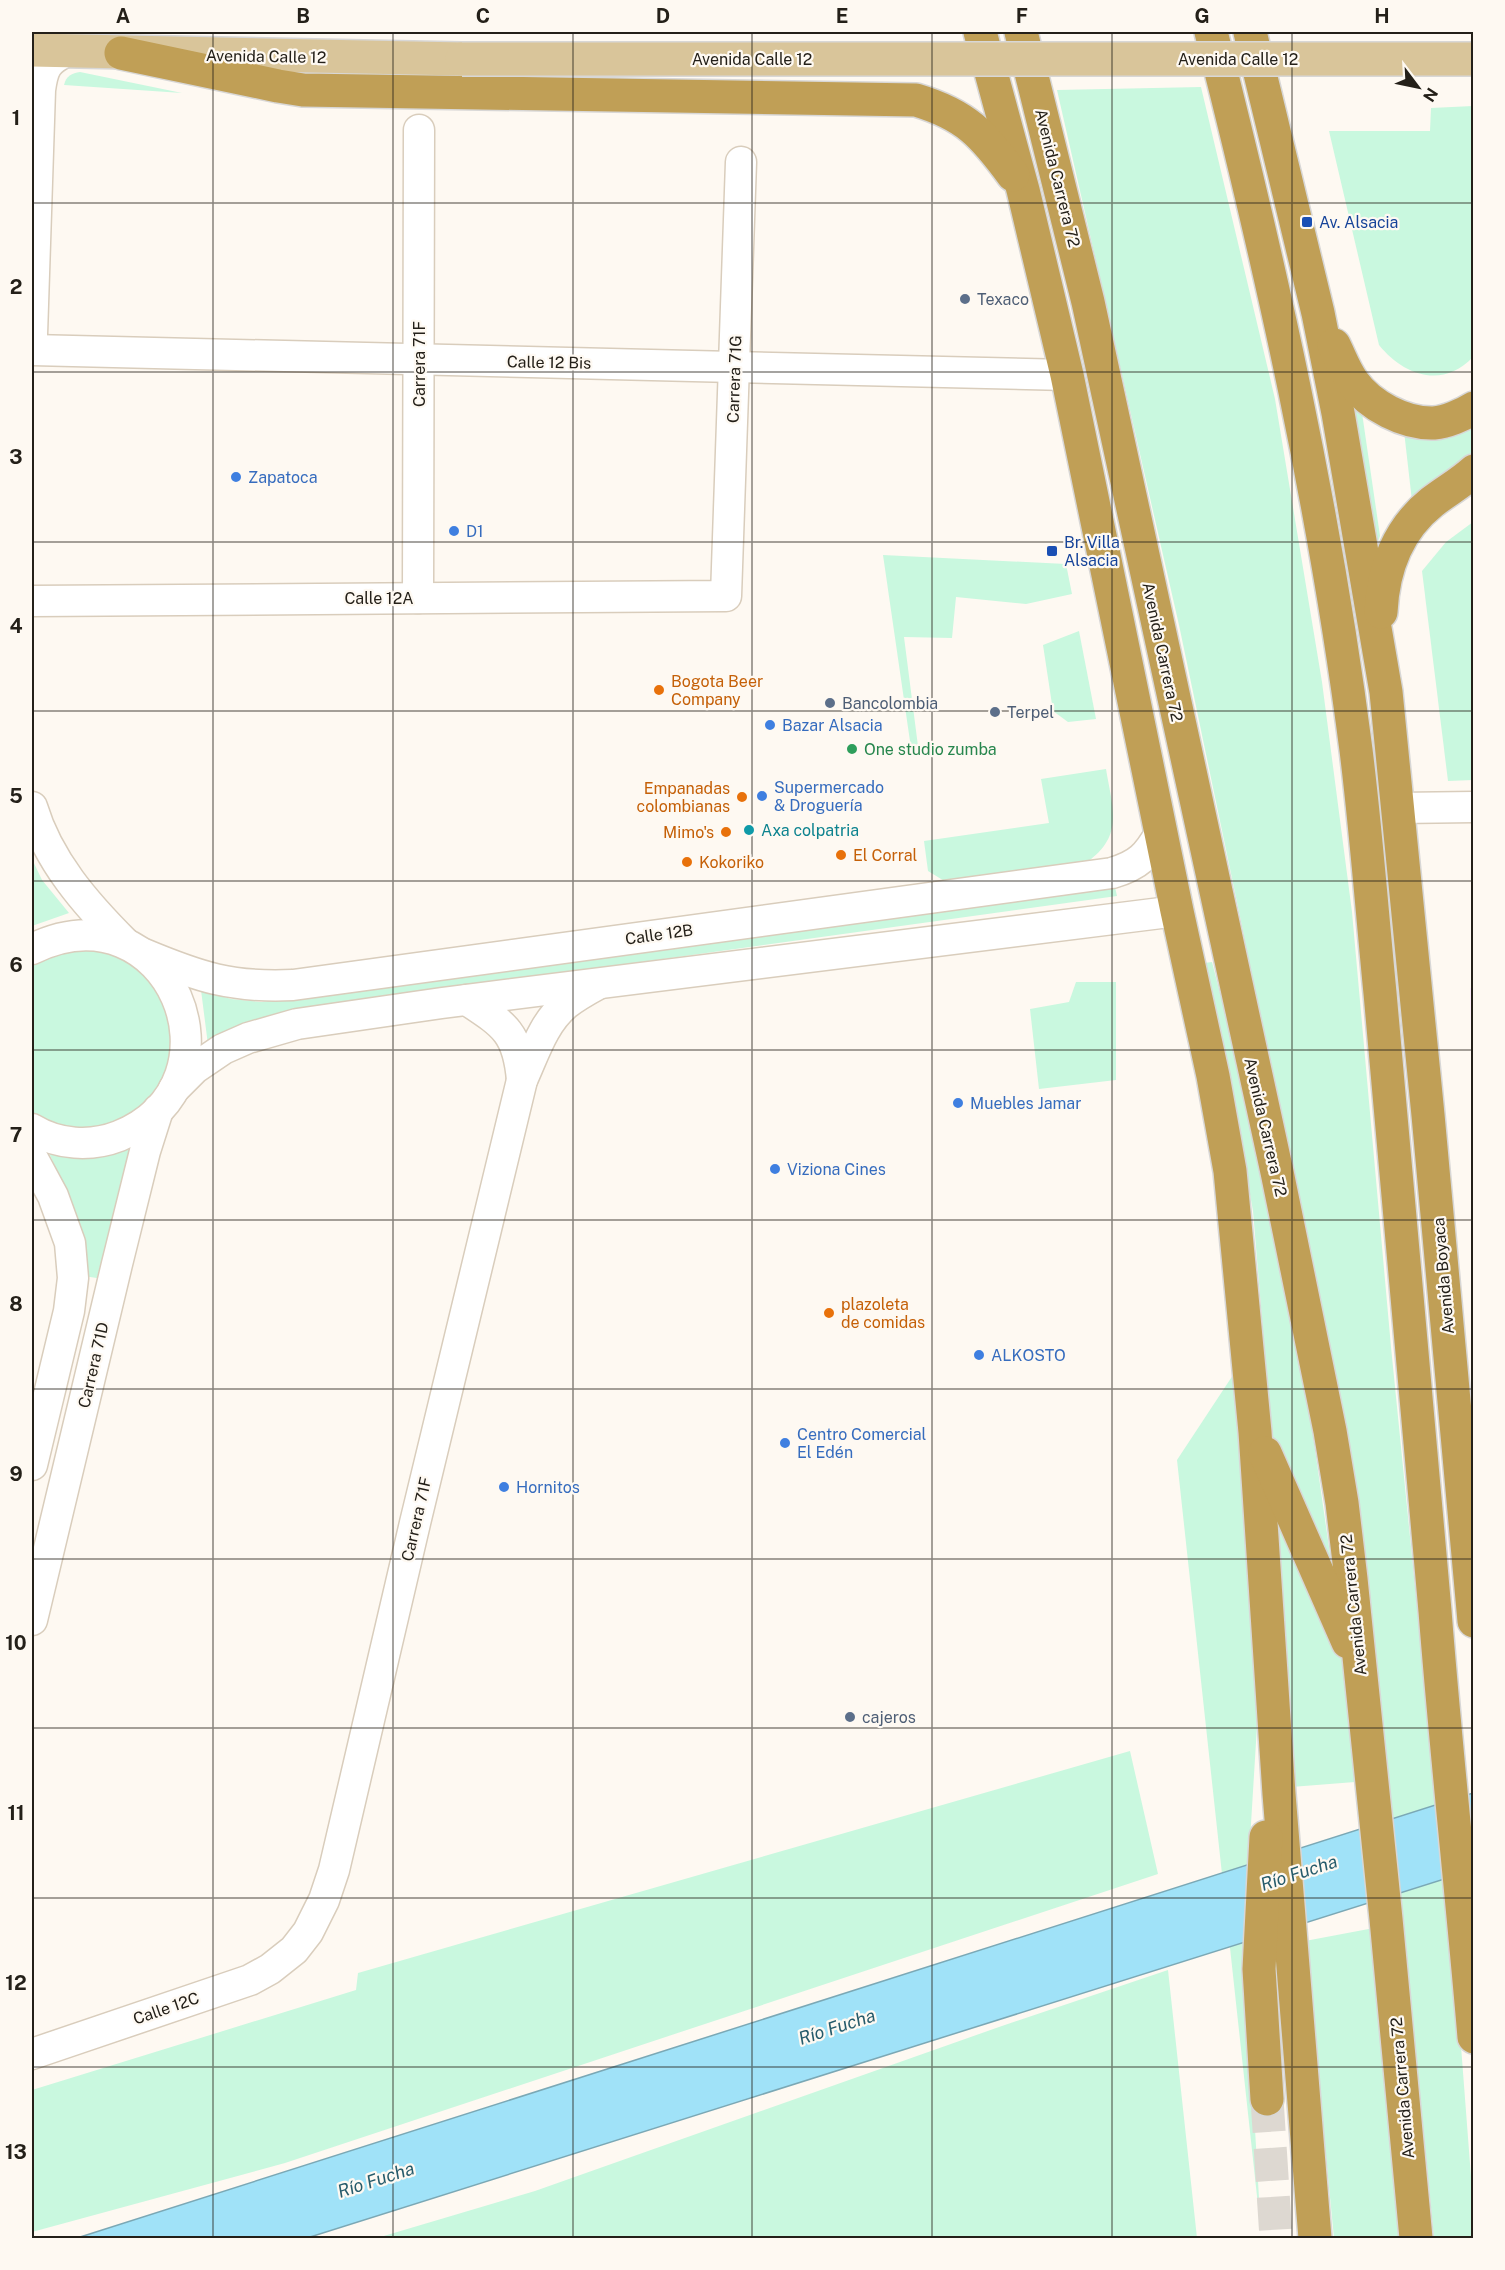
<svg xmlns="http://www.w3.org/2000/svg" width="1505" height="2270" viewBox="0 0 1505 2270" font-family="'Public Sans',sans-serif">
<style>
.commercial{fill:#fce9fa}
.green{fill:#c9f8df}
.water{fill:#a0e2f8;stroke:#7ba8b5;stroke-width:1.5}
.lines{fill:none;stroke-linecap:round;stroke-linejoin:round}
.highway-tunnel{stroke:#ddd8d1;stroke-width:33;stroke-dasharray:33 16;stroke-linecap:butt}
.minor-casing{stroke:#d9cdbc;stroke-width:33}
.major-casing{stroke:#d8d7d6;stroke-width:36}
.highway-casing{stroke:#d8d7d6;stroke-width:36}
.minor{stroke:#fff;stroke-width:30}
.major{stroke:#d9c59a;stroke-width:33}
.highway{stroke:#c09f56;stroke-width:33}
.major-bridge-casing{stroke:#d8d7d6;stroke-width:36;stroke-linecap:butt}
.major-bridge{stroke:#d9c59a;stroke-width:33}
.grid{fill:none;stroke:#242019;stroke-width:1.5;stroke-opacity:0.55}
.transit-dot{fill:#1a4fb4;stroke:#fef9f2;stroke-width:2}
.service-dot{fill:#5c6f8a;stroke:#fef9f2;stroke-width:2}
.shop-dot{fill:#3f7fe0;stroke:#fef9f2;stroke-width:2}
.food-dot{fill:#e8710a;stroke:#fef9f2;stroke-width:2}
.leisure-dot{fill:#2e9e5b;stroke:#fef9f2;stroke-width:2}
.culture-dot{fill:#0f9aa8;stroke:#fef9f2;stroke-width:2}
.labels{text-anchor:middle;stroke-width:4.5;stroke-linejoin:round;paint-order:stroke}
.street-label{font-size:16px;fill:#242019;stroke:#fef9f2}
.transit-label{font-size:16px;fill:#164399;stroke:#fef9f2;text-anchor:start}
.service-label{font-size:16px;fill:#4e5e75;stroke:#fef9f2;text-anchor:start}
.shop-label{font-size:16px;fill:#366cbe;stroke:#fef9f2;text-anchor:start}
.food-label{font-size:16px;fill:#c56008;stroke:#fef9f2;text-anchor:start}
.leisure-label{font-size:16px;fill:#27864d;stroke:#fef9f2;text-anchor:start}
.culture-label{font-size:16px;fill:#0d838f;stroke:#fef9f2;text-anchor:start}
.water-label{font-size:18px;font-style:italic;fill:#265b6b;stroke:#fef9f2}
.neatline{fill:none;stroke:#242019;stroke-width:2}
.grid-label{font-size:20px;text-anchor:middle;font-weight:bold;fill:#242019}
</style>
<rect width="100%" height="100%" fill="#fef9f2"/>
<path class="commercial" d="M1470,988L1474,989L1473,1090L1472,1086Z"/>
<g class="green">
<path d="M80,72L182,93L64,85C66,76 72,73 80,72Z"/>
<path d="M1201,87L1275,399L1322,682L1352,912L1391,1347L1461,2046L1473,2203V2238H1434L1386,1750L1354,1477L1263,1043L1243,931L1179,625L1057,90Z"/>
<path d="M1473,106V357C1443,389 1404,376 1379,345L1329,131H1430L1431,108Z"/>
<path d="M1353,397L1361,406L1380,536L1374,553Z"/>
<path d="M1473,417V451L1450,472L1412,501L1404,431Z"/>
<path d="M1473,522V780L1448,781L1422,571L1446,542Z"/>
<path d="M883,555L1066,564L1072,594L1026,604L956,597L952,638L904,637L919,754L912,755Z"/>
<path d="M1079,631L1096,719L1068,722L1053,711L1043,645Z"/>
<path d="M1106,769C1112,806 1124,834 1090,860L946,882L928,871L924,841L1049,823L1041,779Z"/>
<path d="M32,859L42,880L69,913L32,926Z"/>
<path d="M1115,887L1117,896L317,1007L208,1045L201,990L231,999L261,1002L315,997Z"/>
<path d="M100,948L150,975L173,1027L172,1056L161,1083L141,1107L115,1123L84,1129L53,1124L32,1113V963L43,955Z"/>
<path d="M1212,962L1242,1078L1305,1380L1334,1582L1272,1439L1253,1211L1231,1089L1204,963Z"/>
<path d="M1076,982H1116V1080L1039,1089L1030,1009L1069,1002Z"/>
<path d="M128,1149L131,1151L97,1278L83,1276L68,1195L49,1153V1150C79,1155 100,1161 128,1149Z"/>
<path d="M1235,1372L1257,1726L1244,1938L1261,2233L1177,1460Z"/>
<path d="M1270,1494L1345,1664L1355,1782L1291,1787Z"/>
<path d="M1130,1751L1158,1874L285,2163L32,2232V2090L356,1990L358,1973Z"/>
<path d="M1374,1928L1404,2238H1334L1305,1941Z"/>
<path d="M1168,1970L1197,2238H377L535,2191L999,2027Z"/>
</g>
<path class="water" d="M1473,1793V1870L307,2238H77Z"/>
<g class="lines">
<path class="highway-tunnel" d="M1267,2099L1276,2238"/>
<defs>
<g id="minor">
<path d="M32,335L40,90C43,68 46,61 67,51"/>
<path d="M32,350L1067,375"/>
<path d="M418,598L419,130"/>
<path d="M32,601L726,596L741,162"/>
<path d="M32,807C48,861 86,904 125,943"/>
<path d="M1399,808L1474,807"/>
<path d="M32,949C169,882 251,1082 119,1136C91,1147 58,1145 32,1129"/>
<path d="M144,954C199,977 232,988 293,985L1112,873C1139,865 1147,856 1161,832"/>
<path d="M467,1000C505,1025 518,1033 522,1080"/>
<path d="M174,1089L195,1068L223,1049L248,1038L297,1024L442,1003L1177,911"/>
<path d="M32,1157L53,1196L70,1243L73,1278L69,1311L32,1465"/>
<path d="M32,1620L117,1264L145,1151L158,1110"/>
<path d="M32,2054L250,1980L270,1969L294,1950L308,1932L324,1900L334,1870L415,1523L522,1080C534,1054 543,1023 566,1004C576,996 587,990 598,984"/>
</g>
<path id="major" d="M32,50L462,59"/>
<g id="highway">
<path d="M980,32L1023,190L1067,375L1177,911L1213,1076L1230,1171L1255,1432L1279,1794L1315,2238"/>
<path d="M1021,32L1088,302L1277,1172L1330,1431L1342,1503L1351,1579L1386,1919L1416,2238"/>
<path d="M1211,32C1271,268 1325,508 1356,750C1366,830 1372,912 1380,993C1400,1199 1418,1405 1435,1611C1446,1753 1462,1895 1474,2037"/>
<path d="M1250,32L1318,313L1338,413L1386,692L1428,1115L1474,1621"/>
<path d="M121,53L278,86L303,90L916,100C966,115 983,134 1013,175"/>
<path d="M1334,345C1340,357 1345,371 1353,382C1370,406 1405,424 1434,423C1446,422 1463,415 1474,408"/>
<path d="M1381,612C1383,569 1398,529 1432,502C1446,491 1461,483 1474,471"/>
<path d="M1265,1453L1348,1642"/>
<path d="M1266,1837L1259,1969L1267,2099"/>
</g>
</defs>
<use href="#minor" class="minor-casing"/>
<use href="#major" class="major-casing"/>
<use href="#highway" class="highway-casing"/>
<use href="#minor" class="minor"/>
<use href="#major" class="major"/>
<use href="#highway" class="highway"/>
<defs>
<path id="major-bridge" d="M462,59H1474"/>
</defs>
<use href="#major-bridge" class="major-bridge-casing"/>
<use href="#major-bridge" class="major-bridge"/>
</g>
<path class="grid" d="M213,32V2238M393,32V2238M573,32V2238M752,32V2238M932,32V2238M1112,32V2238M1292,32V2238M32,203H1474M32,372H1474M32,542H1474M32,711H1474M32,881H1474M32,1050H1474M32,1220H1474M32,1389H1474M32,1559H1474M32,1728H1474M32,1898H1474M32,2067H1474"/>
<g class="transit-dot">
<rect x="1301" y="216" width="12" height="12" rx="3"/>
<rect x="1046" y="545" width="12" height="12" rx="3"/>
</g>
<g class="service-dot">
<circle cx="965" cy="299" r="6"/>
<circle cx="830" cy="703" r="6"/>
<circle cx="995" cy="712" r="6"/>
<circle cx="850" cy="1717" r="6"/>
</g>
<g class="shop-dot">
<circle cx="236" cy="477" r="6"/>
<circle cx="454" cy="531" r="6"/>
<circle cx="770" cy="725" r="6"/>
<circle cx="762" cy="796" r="6"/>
<circle cx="958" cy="1103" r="6"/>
<circle cx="775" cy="1169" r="6"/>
<circle cx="979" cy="1355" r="6"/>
<circle cx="785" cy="1443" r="6"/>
<circle cx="504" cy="1487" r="6"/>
</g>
<g class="food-dot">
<circle cx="659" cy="690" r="6"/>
<circle cx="742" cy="797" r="6"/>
<circle cx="726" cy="832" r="6"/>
<circle cx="841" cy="855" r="6"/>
<circle cx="687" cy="862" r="6"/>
<circle cx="829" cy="1313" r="6"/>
</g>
<circle class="leisure-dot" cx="852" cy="749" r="6"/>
<circle class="culture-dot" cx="749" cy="830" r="6"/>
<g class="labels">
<g class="street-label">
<text transform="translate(266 56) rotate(1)" y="6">Avenida Calle 12</text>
<text x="752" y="65">Avenida Calle 12</text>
<text x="1238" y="65">Avenida Calle 12</text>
<text transform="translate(1058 178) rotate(76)" y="6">Avenida Carrera 72</text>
<text transform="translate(549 362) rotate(1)" y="6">Calle 12 Bis</text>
<text transform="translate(419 364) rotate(-90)" y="6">Carrera 71F</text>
<text transform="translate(734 379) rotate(-88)" y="6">Carrera 71G</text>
<text x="379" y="604">Calle 12A</text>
<text transform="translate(1163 652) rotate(78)" y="6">Avenida Carrera 72</text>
<text transform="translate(659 934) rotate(-8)" y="6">Calle 12B</text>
<text transform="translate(1266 1127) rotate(77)" y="6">Avenida Carrera 72</text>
<text transform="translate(1443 1276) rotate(-95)" y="6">Avenida Boyaca</text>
<text transform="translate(93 1365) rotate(-77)" y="6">Carrera 71D</text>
<text transform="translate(416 1519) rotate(-77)" y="6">Carrera 71F</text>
<text transform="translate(1353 1605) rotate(-96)" y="6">Avenida Carrera 72</text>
<text transform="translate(166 2008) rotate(-19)" y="6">Calle 12C</text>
<text transform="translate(1402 2088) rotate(-95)" y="6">Avenida Carrera 72</text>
</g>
<g class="transit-label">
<text x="1319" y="228">Av. Alsacia</text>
<text x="1064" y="548">Br. Villa<tspan x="1064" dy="18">Alsacia</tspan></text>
</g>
<g class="service-label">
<text x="977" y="305">Texaco</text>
<text x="842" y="709">Bancolombia</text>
<text x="1007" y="718">Terpel</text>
<text x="862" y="1723">cajeros</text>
</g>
<g class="shop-label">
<text x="248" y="483">Zapatoca</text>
<text x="466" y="537">D1</text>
<text x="782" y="731">Bazar Alsacia</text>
<text x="774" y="793">Supermercado<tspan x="774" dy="18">&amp; Droguería</tspan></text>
<text x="970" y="1109">Muebles Jamar</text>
<text x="787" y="1175">Viziona Cines</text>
<text x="991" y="1361">ALKOSTO</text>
<text x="797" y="1440">Centro Comercial<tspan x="797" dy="18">El Edén</tspan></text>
<text x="516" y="1493">Hornitos</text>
</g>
<g class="food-label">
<text x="671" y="687">Bogota Beer<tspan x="671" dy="18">Company</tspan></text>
<text x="730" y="794" text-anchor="end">Empanadas<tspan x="730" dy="18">colombianas</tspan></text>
<text x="714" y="838" text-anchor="end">Mimo's</text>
<text x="853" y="861">El Corral</text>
<text x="699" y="868">Kokoriko</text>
<text x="841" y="1310">plazoleta<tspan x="841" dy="18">de comidas</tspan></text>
</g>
<g class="leisure-label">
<text x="864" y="755">One studio zumba</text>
</g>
<g class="culture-label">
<text x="761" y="836">Axa colpatria</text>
</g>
<g class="water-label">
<text transform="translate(1299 1873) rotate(-18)" y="6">Río Fucha</text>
<text transform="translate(837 2027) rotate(-18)" y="6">Río Fucha</text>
<text transform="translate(376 2180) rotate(-18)" y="6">Río Fucha</text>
</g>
</g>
<rect width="1505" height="2270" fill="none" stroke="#fef9f2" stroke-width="66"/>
<g transform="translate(1418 87) rotate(122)" stroke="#fef9f2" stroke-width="4.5" paint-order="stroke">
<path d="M0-4.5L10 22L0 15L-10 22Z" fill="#242019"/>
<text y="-9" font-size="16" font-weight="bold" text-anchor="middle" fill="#242019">N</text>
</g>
<rect x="33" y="33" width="1439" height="2204" class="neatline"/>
<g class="grid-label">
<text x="123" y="23">A</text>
<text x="303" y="23">B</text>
<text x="483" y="23">C</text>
<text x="663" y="23">D</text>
<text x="842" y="23">E</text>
<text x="1022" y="23">F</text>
<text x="1202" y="23">G</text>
<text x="1382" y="23">H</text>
<text x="16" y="125">1</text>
<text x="16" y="294">2</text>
<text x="16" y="464">3</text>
<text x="16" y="633">4</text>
<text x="16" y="803">5</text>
<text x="16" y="972">6</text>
<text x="16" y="1142">7</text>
<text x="16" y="1311">8</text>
<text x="16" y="1481">9</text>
<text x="16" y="1650">10</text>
<text x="16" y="1820">11</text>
<text x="16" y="1990">12</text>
<text x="16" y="2159">13</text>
</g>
</svg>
